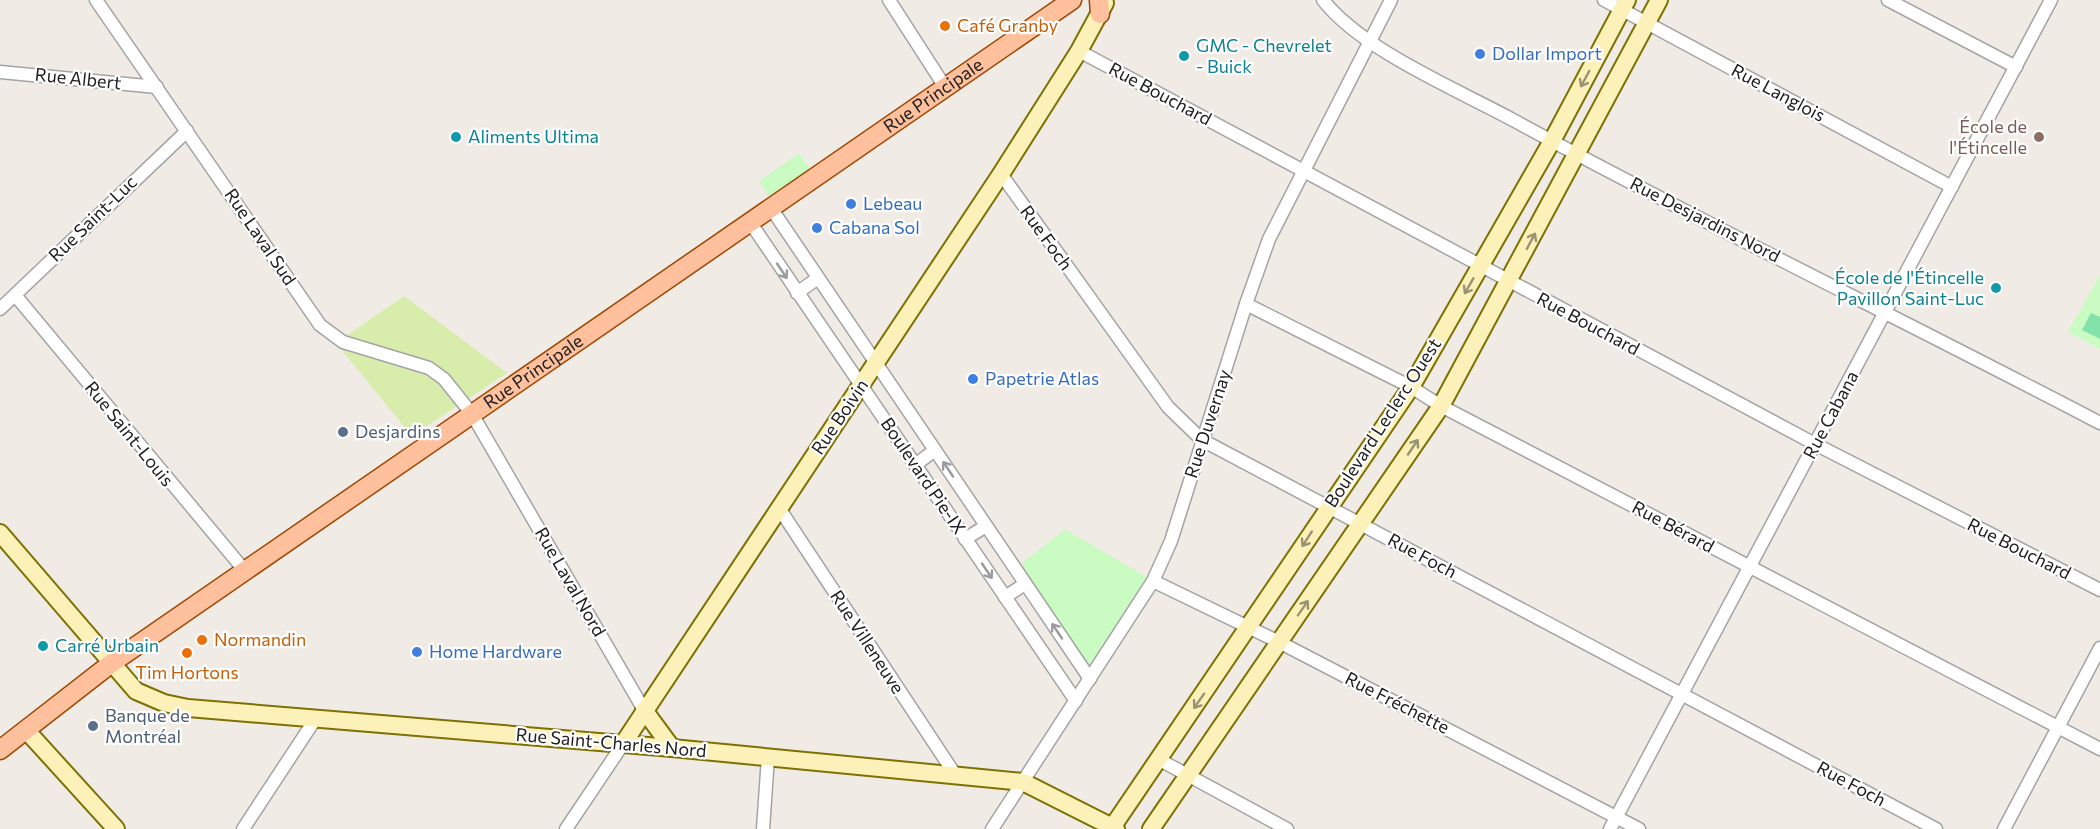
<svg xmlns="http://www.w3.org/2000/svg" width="2100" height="829" viewBox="0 0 2100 829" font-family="Commissioner,sans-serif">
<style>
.grass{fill:#d8ecab}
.park{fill:#cafbc3}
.pitch{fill:#82e2a9}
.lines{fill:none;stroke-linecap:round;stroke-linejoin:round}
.street-casing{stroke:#a4a4a4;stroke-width:15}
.secondary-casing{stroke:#7d7101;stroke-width:20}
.primary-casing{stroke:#9c4800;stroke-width:21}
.street{stroke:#fff;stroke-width:12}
.secondary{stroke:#fcf1b9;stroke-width:16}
.primary{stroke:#ffc09d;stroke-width:18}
.oneway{stroke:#999374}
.oneway2{stroke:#9b9b9b}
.food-dot{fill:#e8710a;stroke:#fff;stroke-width:2}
.shop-dot{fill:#3f7fe0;stroke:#fff;stroke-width:2}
.culture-dot{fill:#0f9aa8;stroke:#fff;stroke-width:2}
.education-dot{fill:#8d6e63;stroke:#fff;stroke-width:2}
.service-dot{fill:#5c6f8a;stroke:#fff;stroke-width:2}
.labels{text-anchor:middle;stroke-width:4.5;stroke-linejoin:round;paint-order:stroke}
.food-label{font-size:18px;fill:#c56008;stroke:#fff;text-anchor:start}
.culture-label{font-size:18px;fill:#0d838f;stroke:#fff;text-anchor:start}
.shop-label{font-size:18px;fill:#366cbe;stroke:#fff;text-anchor:start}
.street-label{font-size:18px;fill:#202020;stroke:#fff}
.education-label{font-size:18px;fill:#785e54;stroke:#fff;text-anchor:end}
.service-label{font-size:18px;fill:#4e5e75;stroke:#fff;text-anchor:start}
</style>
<rect width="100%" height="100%" fill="#f1ebe6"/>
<path class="grass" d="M404,296L507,373L412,436L336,343Z"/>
<g class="park">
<path d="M799,153L811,170L771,199L759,181Z"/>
<path d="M2100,275V349L2068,332Z"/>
<path d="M1065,529L1153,581L1090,679L1015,569Z"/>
</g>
<path class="pitch" d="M2091,313L2100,317V339L2082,330Z"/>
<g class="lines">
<defs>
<g id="street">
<path d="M96,0L320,325L343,342L429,368L444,379L472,414L644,710"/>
<path d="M889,0L945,87"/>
<path d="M1323,0C1362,50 1456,89 1513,120C1706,225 1905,321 2100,423"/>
<path d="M1604,0L1952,187"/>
<path d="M1888,0L2016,67"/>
<path d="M1079,51L1815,444L2100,590"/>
<path d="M0,72L157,87"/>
<path d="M1001,174L1168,407L1202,440L1936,829"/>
<path d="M771,208L1090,679"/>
<path d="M750,222L1076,701"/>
<path d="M797,293L818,278"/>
<path d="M15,295L245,571"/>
<path d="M1246,304L1411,387L1441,406L2100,749"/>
<path d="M0,309L187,131"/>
<path d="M915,465L935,450"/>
<path d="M779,508L956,776"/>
<path d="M965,539L986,526"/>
<path d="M1153,581L1279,642L1639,829"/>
<path d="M1005,597L1025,584"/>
<path d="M1158,759L1287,829"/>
<path d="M243,829L316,718"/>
<path d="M566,829L623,744"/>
<path d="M763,829L768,757"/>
<path d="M992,829L1153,581L1171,541L1246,304L1269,239L1391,0"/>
<path d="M1610,829L2051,0"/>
<path d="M2004,829L2100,648"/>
</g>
<g id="secondary">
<path d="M0,533L136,691L164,703L188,708L672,748L1023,782L1116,829"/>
<path d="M644,710L672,748"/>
<path d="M26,730L116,829"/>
<path d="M623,744L1001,174L1079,51L1105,3"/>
<path d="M1111,829L1411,387L1552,141L1627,0"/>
<path d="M1151,829L1441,406L1659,0"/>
</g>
<g id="primary">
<path d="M1099,0L1100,14"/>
<path id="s1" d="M0,750L113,662L1072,0"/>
</g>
</defs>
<use href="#street" class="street-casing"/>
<use href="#secondary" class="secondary-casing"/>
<use href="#primary" class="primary-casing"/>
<use href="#street" class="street"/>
<use href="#secondary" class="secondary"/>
<use href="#primary" class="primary"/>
</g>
<defs><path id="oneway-shaft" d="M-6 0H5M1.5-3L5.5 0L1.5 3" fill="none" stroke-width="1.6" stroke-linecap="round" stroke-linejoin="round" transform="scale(1.5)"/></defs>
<g class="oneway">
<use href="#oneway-shaft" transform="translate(1585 79) rotate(118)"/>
<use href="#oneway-shaft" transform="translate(1531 241) rotate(-62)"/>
<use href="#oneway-shaft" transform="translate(1469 286) rotate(120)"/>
<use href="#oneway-shaft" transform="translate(1413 447) rotate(-56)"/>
<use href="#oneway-shaft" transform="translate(1307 539) rotate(123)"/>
<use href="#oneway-shaft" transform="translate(1303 608) rotate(-55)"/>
<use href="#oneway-shaft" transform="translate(1199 701) rotate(125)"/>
</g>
<g class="oneway2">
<use href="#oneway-shaft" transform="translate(782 271) rotate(56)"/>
<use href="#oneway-shaft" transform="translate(948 469) rotate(-124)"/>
<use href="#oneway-shaft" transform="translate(987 571) rotate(56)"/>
<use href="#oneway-shaft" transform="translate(1057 631) rotate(-124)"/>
</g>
<g class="food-dot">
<circle cx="945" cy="26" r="6"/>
<circle cx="202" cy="640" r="6"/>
<circle cx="187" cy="653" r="6"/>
</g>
<g class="shop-dot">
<circle cx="1480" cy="54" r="6"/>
<circle cx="851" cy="204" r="6"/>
<circle cx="817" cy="228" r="6"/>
<circle cx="973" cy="379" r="6"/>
<circle cx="417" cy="652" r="6"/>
</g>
<g class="culture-dot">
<circle cx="1184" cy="56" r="6"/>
<circle cx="456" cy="137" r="6"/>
<circle cx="1996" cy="288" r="6"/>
<circle cx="43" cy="646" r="6"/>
</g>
<circle class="education-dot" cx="2039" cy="137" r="6"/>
<g class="service-dot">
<circle cx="343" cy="432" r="6"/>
<circle cx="93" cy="726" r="6"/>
</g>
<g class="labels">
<g class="food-label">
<text x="957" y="32">Café Granby</text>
<text x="214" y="646">Normandin</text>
<text x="187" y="679" text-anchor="middle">Tim Hortons</text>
</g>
<g class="culture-label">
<text x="1196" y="52">GMC - Chevrelet<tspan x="1196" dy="21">- Buick</tspan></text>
<text x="468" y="143">Aliments Ultima</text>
<text x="1984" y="284" text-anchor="end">École de l'Étincelle<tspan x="1984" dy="21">Pavillon Saint-Luc</tspan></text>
<text x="55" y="652">Carré Urbain</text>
</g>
<g class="shop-label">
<text x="1492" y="60">Dollar Import</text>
<text x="863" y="210">Lebeau</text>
<text x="829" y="234">Cabana Sol</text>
<text x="985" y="385">Papetrie Atlas</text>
<text x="429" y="658">Home Hardware</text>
</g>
<g class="street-label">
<text transform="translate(78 79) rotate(6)" y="6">Rue Albert</text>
<text transform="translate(1778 93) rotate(28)" y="6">Rue Langlois</text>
<text transform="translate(1160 94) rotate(28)" y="6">Rue Bouchard</text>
<text dy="6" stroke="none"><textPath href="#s1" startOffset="1140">Rue Principale</textPath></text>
<text transform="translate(93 219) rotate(-44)" y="6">Rue Saint-Luc</text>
<text transform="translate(1705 220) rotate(27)" y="6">Rue Desjardins Nord</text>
<text transform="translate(260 237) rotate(56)" y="6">Rue Laval Sud</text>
<text transform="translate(1046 238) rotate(54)" y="6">Rue Foch</text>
<text transform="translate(1588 324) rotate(28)" y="6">Rue Bouchard</text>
<text dy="6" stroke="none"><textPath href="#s1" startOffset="654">Rue Principale</textPath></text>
<text transform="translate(1831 415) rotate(-62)" y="6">Rue Cabana</text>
<text transform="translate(840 417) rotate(-56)" y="6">Rue Boivin</text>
<text transform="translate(1383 423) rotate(-57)" y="6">Boulevard Leclerc Ouest</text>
<text transform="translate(1208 424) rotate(-72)" y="6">Rue Duvernay</text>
<text transform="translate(129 434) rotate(51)" y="6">Rue Saint-Louis</text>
<text transform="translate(923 476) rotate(56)" y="6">Boulevard Pie-IX</text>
<text transform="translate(1673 527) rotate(28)" y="6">Rue Bérard</text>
<text transform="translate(2019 549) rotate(27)" y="6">Rue Bouchard</text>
<text transform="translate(1422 556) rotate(28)" y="6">Rue Foch</text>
<text transform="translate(570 582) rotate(60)" y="6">Rue Laval Nord</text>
<text transform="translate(867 642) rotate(57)" y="6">Rue Villeneuve</text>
<text transform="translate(1397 703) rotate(27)" y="6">Rue Fréchette</text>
<text transform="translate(611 743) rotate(5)" y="6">Rue Saint-Charles Nord</text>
<text transform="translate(1851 784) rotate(28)" y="6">Rue Foch</text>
</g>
<g class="education-label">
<text x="2027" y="133">École de<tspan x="2027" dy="21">l'Étincelle</tspan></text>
</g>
<g class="service-label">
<text x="355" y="438">Desjardins</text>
<text x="105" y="722">Banque de<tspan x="105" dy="21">Montréal</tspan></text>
</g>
</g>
</svg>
